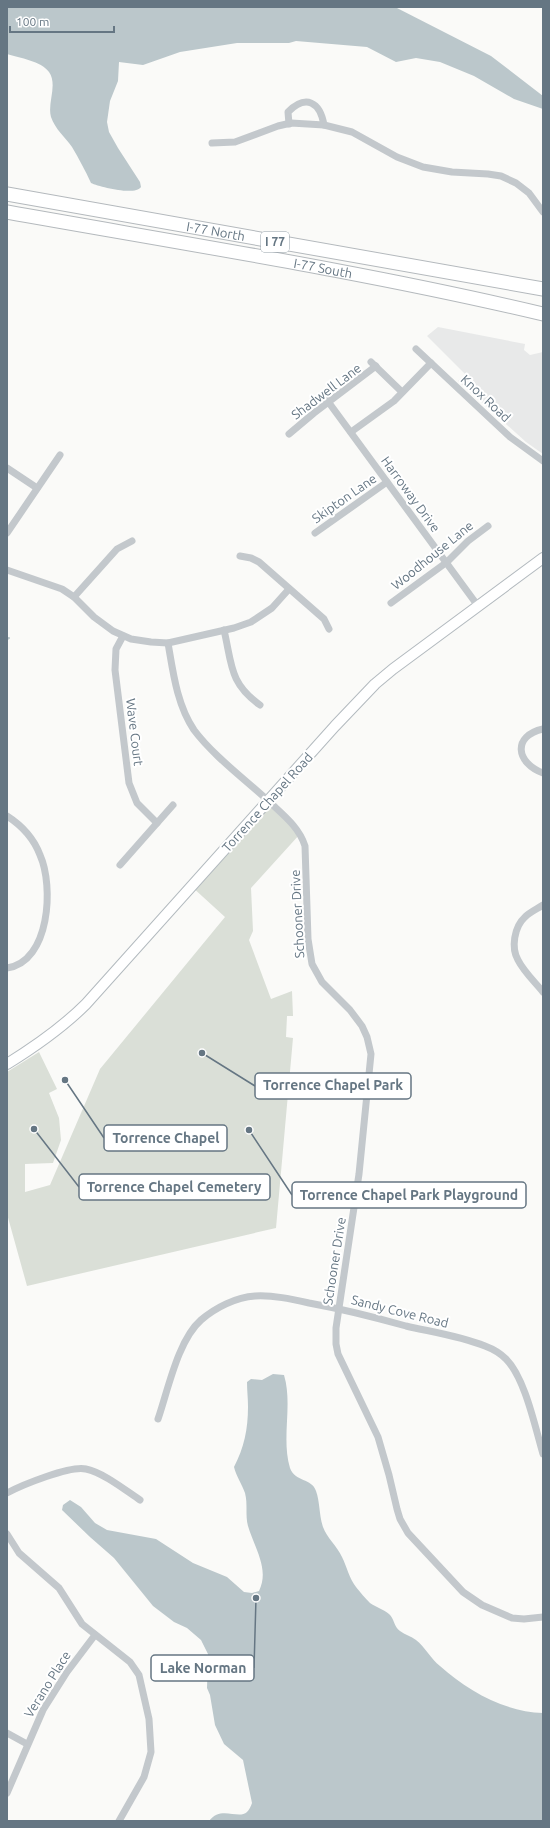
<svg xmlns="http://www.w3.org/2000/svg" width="550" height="1828" viewBox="0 0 550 1828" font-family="Ubuntu,sans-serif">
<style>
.built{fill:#e8e9e9}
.green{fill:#dadfd7}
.water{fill:#bbc7cb}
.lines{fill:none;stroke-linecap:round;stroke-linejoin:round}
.stream{stroke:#bbc7cb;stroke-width:2}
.secondary-casing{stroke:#b3babf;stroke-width:12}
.highway-casing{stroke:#b4b9bd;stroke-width:15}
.street{stroke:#c3c8cc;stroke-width:7}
.secondary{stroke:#fff;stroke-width:10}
.highway{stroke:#fff;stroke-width:13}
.labels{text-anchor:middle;stroke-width:4;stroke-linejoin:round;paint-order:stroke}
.shield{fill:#fff;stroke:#939fa8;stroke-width:1}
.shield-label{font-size:12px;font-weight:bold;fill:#657683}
.street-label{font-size:13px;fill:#657683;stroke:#fff}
.leader{fill:none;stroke:#657683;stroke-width:1.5}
.callout-dot{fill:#657683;stroke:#fff;stroke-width:1.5}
.callout{fill:#fff;stroke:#657683;stroke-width:1.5}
.callout-label{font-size:14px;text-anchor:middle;font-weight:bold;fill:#657683}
</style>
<rect width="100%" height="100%" fill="#fafaf8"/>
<path class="built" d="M438,327L525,344L524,350L530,355L543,352V454L526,442L458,381L465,374L427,336Z"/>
<path class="green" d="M268,800L300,834L251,888L253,931L249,940L271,999L292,991L293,1016H287L286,1037L293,1038L276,1228L27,1286L7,1214V1072L39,1052L57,1089L49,1093L59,1118L61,1140L53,1163L25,1164V1192L50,1185L100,1069L225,917L191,886Z"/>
<g class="water">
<path d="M7,7H395L491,56L543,96V109L514,99L474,76L440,62L416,58L396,62L367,47L296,41L289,43H237L180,52L143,65L119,62L118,81L110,101L107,122L109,132L118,148L140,182L141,187C135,196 100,187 91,183C85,170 79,159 72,147C65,137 55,129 51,117C47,103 58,85 49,72C41,61 20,58 7,54Z"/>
<path d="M273,1374L284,1375C293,1405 281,1438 290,1468C295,1482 312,1478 316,1491C320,1502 319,1515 323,1527C327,1538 337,1546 342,1557C347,1567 349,1578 356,1587C360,1592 366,1599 370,1603C376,1607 383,1609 389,1614C394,1618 394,1627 400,1631C405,1635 411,1636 416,1640C425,1647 431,1659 440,1666C468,1691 505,1712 543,1713V1821H209C221,1805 238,1820 247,1812C249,1810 251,1806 252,1803L243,1760L224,1744L215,1725L210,1695L207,1688L208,1654L201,1640L187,1628L174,1622L153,1606L114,1558L90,1537L62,1510L63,1505L70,1500L81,1507L95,1523L107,1530L156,1539L193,1563L227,1577L244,1592L252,1593L259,1591C270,1569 254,1547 248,1526C245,1515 248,1504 245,1493C242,1484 236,1476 234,1467C244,1448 248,1429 248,1407C248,1398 247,1391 247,1382L251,1379L262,1380Z"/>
</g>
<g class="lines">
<path class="stream" d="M7,639L9,638"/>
<defs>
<path id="secondary" d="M7,1064C36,1046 62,1028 86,1004L335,726L375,684L393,669L543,558"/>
<g id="highway">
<path id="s1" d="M7,194L543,289"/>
<path id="s2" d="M7,212C186,244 366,272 543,314"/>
</g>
</defs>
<use href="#secondary" class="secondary-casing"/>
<use href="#highway" class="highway-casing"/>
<g class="street">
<path d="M289,124L288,112C306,94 320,102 324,125"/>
<path d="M212,143L235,142L278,126L291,123L324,125L352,132L397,157L423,167L452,172L488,174L501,176L516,183L529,193L543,212"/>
<path d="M416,349L510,437L543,461"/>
<path d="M371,362L402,392"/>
<path d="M324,396L478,606"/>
<path d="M351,432L394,401L431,363"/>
<path d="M289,434L314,413L376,366"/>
<path d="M7,468L37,488"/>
<path d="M7,533L60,455"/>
<path d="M315,533L387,482"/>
<path d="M240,556L251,558L259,562L324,619L329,629"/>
<path d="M7,570L62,589L74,597L94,617L113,631L131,639L151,642L168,643L234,628L251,622L272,608L289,589"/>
<path d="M74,597L117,549L132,541"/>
<path d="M391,603L447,562L468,541L488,526"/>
<path d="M224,630C232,664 229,683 260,705"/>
<path d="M123,636L116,649L115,670L129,783L137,803L157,823"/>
<path d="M168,643C173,672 177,705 194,730C215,758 250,783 276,808C288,819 300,830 305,846L308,939L312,964L322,982L350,1010L362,1026L367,1037L371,1054L359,1174L336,1328V1344L338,1354L378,1437L389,1475L397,1509L400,1519L408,1533L463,1592L482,1605L512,1618L524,1619L543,1617"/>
<path d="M543,729C512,736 516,763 543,773"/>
<path d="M7,816C21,825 34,839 40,855C54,886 50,962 7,968"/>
<path d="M120,865L173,805"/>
<path d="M543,905C537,909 530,912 525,917C514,927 511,948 518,960C524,972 535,982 543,992"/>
<path d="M158,1419C168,1390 178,1340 201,1320C215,1308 236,1297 255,1296C273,1295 291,1299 309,1303C342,1309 374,1317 406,1326C432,1332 460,1336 485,1346C493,1349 500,1353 506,1359C525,1378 535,1427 543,1454"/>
<path d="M7,1493C22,1485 71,1465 86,1469C104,1473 125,1490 140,1500"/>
<path d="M7,1534L19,1553L59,1588L82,1624L130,1662L139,1675L149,1719L151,1752L144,1777L119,1821"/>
<path d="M7,1733L27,1744"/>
<path d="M7,1793L43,1710L67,1672L95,1635"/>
</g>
<use href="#secondary" class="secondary"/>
<use href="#highway" class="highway"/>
</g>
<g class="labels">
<rect class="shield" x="261" y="232" width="28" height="20" rx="3"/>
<g class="shield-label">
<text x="275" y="246">I 77</text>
</g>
<g class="street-label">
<text dy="5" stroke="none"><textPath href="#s1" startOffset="212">I-77 North</textPath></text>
<text dy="5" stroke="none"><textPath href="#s2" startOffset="321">I-77 South</textPath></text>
<text transform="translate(326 391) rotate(-37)" y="5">Shadwell Lane</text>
<text transform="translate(486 398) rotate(43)" y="5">Knox Road</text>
<text transform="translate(411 494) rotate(54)" y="5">Harroway Drive</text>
<text transform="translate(344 498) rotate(-35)" y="5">Skipton Lane</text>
<text transform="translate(432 555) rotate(-39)" y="5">Woodhouse Lane</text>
<text transform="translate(135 732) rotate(83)" y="5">Wave Court</text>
<text transform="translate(267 802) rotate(-48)" y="5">Torrence Chapel Road</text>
<text transform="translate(297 914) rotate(-93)" y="5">Schooner Drive</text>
<text transform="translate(334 1261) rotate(-81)" y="5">Schooner Drive</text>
<text transform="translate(400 1311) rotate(14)" y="5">Sandy Cove Road</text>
<text transform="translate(47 1684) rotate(-58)" y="5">Verano Place</text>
</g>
</g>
<path class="leader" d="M202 1053L255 1086M65 1080L104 1138M34 1129L79 1187M249 1130L292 1195M256 1598L254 1668"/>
<g class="callout-dot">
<circle cx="202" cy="1053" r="4"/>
<circle cx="65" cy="1080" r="4"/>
<circle cx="34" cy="1129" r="4"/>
<circle cx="249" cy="1130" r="4"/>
<circle cx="256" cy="1598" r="4"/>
</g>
<g class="callout">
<rect x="255" y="1073" width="156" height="26" rx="4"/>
<rect x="104" y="1125" width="123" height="26" rx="4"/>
<rect x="79" y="1174" width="191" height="26" rx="4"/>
<rect x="292" y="1182" width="234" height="26" rx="4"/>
<rect x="151" y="1655" width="103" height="26" rx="4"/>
</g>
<g class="callout-label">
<text x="333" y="1090">Torrence Chapel Park</text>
<text x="166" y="1143">Torrence Chapel</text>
<text x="174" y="1192">Torrence Chapel Cemetery</text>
<text x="409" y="1200">Torrence Chapel Park Playground</text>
<text x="203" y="1673">Lake Norman</text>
</g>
<rect width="550" height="1828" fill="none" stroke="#657683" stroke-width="16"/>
<path d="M10 26v6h104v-6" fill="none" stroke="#657683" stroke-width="2"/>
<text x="16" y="26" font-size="12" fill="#657683" stroke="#ffffff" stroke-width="3" paint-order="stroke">100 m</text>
</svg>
